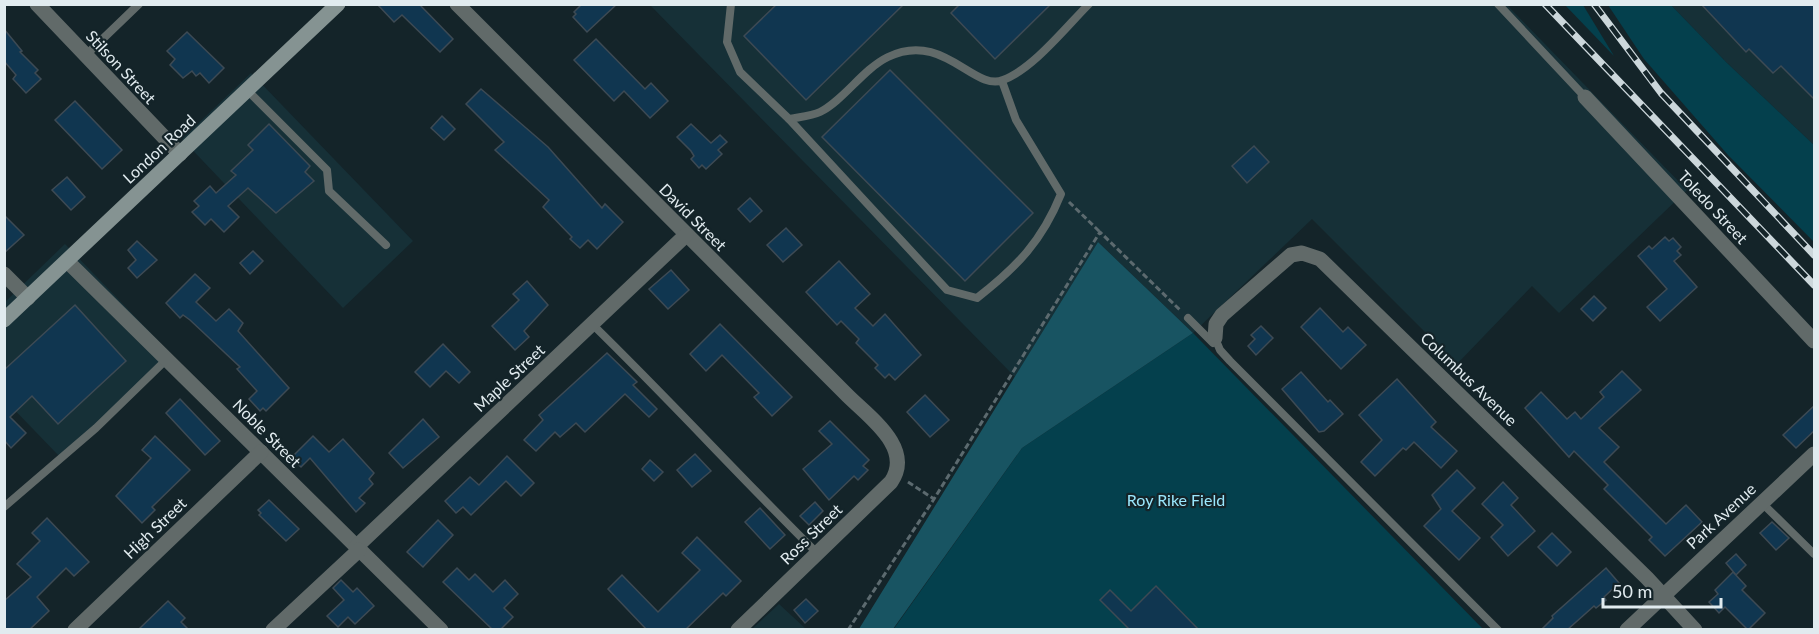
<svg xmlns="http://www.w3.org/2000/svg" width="1819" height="634" viewBox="0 0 1819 634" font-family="Lato,sans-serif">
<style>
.built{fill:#163037}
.green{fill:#04404d}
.forest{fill:#185462}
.building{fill:#103650;stroke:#3d4a54;stroke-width:1.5}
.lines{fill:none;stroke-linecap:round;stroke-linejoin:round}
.path{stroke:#5c6a6f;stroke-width:3;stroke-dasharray:6 3;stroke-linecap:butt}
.lane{stroke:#616a69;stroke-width:8}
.street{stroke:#616a69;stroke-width:15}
.secondary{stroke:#859392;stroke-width:15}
.rail-casing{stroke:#ccd7db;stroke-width:7}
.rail{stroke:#142429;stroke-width:4.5;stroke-dasharray:14;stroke-linecap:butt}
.labels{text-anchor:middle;stroke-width:4.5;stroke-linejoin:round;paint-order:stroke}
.street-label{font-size:16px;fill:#e1ebef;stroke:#142429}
.park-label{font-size:16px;fill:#9ae7fd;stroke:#142429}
</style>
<rect width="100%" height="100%" fill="#142429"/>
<g class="built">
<path d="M650,5H1507L1687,190L1559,313L1532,286L1457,364L1312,219L1193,333L1098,242L1015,377Z"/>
<path d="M1671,5H1814V145L1726,62Z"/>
<path d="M251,73L413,241L343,308L182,139Z"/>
<path d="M65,244L170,353L61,458L5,400V302Z"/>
<path d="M779,604L806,629H752Z"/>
</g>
<g class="green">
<path d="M1565,5H1583L1614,56Z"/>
<path d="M1608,5H1671L1726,62L1814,145V242L1728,155L1644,59Z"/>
<path d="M1193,333L1483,629L893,630L1022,448Z"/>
</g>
<path class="forest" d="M1098,242L1193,333L1022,448L893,629H859Z"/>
<g class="building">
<path d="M377,4H419L453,39L440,52L402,15L394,22Z"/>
<path d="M582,4H617L587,32L573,17L576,14L574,12Z"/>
<path d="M777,4H904L806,100L744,36Z"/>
<path d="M960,4H1051L995,59L951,13Z"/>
<path d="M1701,4H1815V100L1781,66L1773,73L1749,49L1746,52Z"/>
<path d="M4,29L22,51L20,52L38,70L35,73L41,79L26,93L13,79L16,75L4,61Z"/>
<path d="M187,32L224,68L209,83L200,73L196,76L192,71L183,78L170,65L175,59L167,51Z"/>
<path d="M596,39L645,89L651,83L668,101L650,118L624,91L614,101L574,60Z"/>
<path d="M890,70L1033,213L965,281L822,137Z"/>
<path d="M481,89L548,147L602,208L605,204L623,222L597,249L588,240L580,248L570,239L572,237L543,207L549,200L495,150L504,142L466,104Z"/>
<path d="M75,101L122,150L102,169L55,120Z"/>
<path d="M442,116L455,129L444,140L431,128Z"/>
<path d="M269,124L310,166L305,172L314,181L276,213L248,188L228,206L239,217L224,232L211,219L205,225L192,212L199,206L194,201L210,186L216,193L236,175L231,171L253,150L248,145Z"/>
<path d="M691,124L711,143L720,135L727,142L718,150L722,154L706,169L702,165L699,168L691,159L694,156L691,151L677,137Z"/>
<path d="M1254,146L1269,162L1247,183L1232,166Z"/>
<path d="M67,177L85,197L71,210L52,190Z"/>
<path d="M750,198L762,211L750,222L738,209Z"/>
<path d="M4,215L24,235L4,253Z"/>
<path d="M786,228L802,245L783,262L767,245Z"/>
<path d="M1665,237L1669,241L1673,238L1681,247L1677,251L1681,255L1674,261L1697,287L1660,321L1647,307L1667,289L1638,256L1649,246L1652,249Z"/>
<path d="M137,241L157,260L137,278L128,268L136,260L128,250Z"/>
<path d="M253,251L263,261L250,274L240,263Z"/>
<path d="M839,261L870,294L855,308L873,326L885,314L921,355L895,380L889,374L885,378L875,368L878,365L856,343L859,339L841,321L837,325L806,292Z"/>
<path d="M671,270L689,290L668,309L649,289Z"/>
<path d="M195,274L210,288L196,302L216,321L229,309L243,323L238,331L289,388L266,411L263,408L260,411L249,399L257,391L237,369L240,367L190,320L183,315L180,318L166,303Z"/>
<path d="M527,281L548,305L524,331L529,337L515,350L492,326L519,300L513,294Z"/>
<path d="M1594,296L1606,308L1593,321L1581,309Z"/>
<path d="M75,305L126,361L58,424L32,396L10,417L26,433L11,448L4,440V370Z"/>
<path d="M1320,308L1343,332L1348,327L1366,345L1341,369L1301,327Z"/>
<path d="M720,324L792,397L772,416L754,397L759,393L722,355L706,371L690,354Z"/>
<path d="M1261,326L1273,338L1256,355L1248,346L1255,339L1251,335Z"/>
<path d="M443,344L470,372L459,383L446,371L430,387L415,372Z"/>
<path d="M607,353L637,382L633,385L657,409L649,417L625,394L585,432L576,423L560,437L555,432L536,451L524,440L543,420L539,415Z"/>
<path d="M1622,371L1641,390L1599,428L1619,447L1604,462L1666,524L1686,505L1702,522L1665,556L1649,540L1652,537L1604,489L1608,485L1574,451L1569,457L1525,408L1541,392L1567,419L1575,412L1581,419L1604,397L1600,392Z"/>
<path d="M1301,372L1328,402L1330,400L1343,414L1324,431L1319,432L1282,389Z"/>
<path d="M1397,379L1436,422L1431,427L1457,451L1441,468L1414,442L1406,450L1403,448L1375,476L1361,462L1382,440L1359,415Z"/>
<path d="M925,395L949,420L930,437L907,412Z"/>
<path d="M180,399L220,441L205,455L166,413Z"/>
<path d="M1815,405V430L1796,448L1783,435Z"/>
<path d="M423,419L439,437L403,468L389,453Z"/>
<path d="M830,421L869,460L863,466L868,470L858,480L854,476L829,500L803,469L832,444L819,431Z"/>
<path d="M155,436L190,470L152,507L155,510L142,523L116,496L151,458L142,450Z"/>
<path d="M313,436L329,452L343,439L374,473L369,479L373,484L359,498L365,503L356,512L310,458L301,467L291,458Z"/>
<path d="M695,454L711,471L692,487L677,470Z"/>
<path d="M507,456L534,483L521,496L506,481L471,515L463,507L456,513L445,501L470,477L479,485Z"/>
<path d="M650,460L663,472L654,481L642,469Z"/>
<path d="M1457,470L1475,488L1452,511L1480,538L1459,560L1424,526L1441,509L1432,495Z"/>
<path d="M1503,482L1518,498L1511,505L1535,531L1508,556L1491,537L1503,525L1482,504Z"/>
<path d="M269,500L299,529L286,541L259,515L261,513L258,510Z"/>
<path d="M815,502L823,511L809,525L800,516Z"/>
<path d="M760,508L785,535L770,549L745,522Z"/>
<path d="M47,518L89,562L74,576L66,568L37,597L49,611L29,630H4V601L31,577L17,564L40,541L32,533Z"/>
<path d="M438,520L453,535L423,567L407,552Z"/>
<path d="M1772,522L1789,538L1776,550L1760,533Z"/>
<path d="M1552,533L1571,552L1557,566L1538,547Z"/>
<path d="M697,537L741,581L726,596L723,593L685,630H647L608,589L622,575L658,612L700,570L682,553Z"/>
<path d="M1736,554L1746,565L1736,575L1726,563Z"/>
<path d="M457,568L469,580L475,574L493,592L505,580L518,594L504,608L513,617L500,630H493L443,582Z"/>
<path d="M1606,568L1619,583L1604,597L1606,600L1596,608L1594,606L1567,630H1541L1553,618L1552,616Z"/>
<path d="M1733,572L1746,586L1742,590L1765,613L1748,630L1725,607L1719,613L1709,602L1718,594L1715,590Z"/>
<path d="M341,580L353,592L357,588L374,606L355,624L348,617L338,627L327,616L344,600L333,588Z"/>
<path d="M1156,586L1199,630H1130L1100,600L1110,590L1131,611Z"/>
<path d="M806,599L818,611L805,623L794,610Z"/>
<path d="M168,601L185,618L181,622L189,630H138Z"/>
</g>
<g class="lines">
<g class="path">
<path d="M1069,202L1100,232"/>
<path d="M908,482L934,499"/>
<path d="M848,630L934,499L1100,232L1181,311"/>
</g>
<g class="lane">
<path d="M731,4L727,42L740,72L789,119C799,117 812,116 820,112C843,101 863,69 888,57C943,30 974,92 1003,80C1033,69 1066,27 1089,4"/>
<path d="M1498,4L1585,97"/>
<path d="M86,55L139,4"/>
<path d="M247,90L327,170L329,191L386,245"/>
<path d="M789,119L947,290L977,298C1017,267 1042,241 1061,194L1016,120L1002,81"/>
<path d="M1188,318L1213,343"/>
<path d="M592,324C669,399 741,478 817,553"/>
<path d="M1215,338L1220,350L1230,361L1498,630"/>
<path d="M1762,503L1814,554"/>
<path d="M4,507L96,428L167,359"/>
</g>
<g class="street">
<path d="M37,4L180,154"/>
<path d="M457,4L845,393C866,415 915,447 891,482L738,630"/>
<path d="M1585,97L1814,341"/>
<path d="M67,261L441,630"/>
<path d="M4,274L28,298"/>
<path d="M1215,338L1216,324L1222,315L1291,255L1302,253L1320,259L1647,578L1695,630"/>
<path d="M356,547L686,235"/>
<path d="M75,630L261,452"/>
<path d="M273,630L359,550"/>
<path d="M1627,630L1814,454"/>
</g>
<path class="secondary" d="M4,320L338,4"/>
<defs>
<g id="rail">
<path d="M1545,4L1814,285"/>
<path d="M1594,4L1661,93L1814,255"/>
</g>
</defs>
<use href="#rail" class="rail-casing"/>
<use href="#rail" class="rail"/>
</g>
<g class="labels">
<g class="street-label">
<text transform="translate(121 67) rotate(47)" y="6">Stilson Street</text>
<text transform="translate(159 149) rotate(-43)" y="6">London Road</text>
<text transform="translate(1713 207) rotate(47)" y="6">Toledo Street</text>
<text transform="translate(693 217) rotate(45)" y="6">David Street</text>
<text transform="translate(509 378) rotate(-43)" y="6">Maple Street</text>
<text transform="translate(1469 379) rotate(44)" y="6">Columbus Avenue</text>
<text transform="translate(267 433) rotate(45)" y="6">Noble Street</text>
<text transform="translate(1721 516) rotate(-43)" y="6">Park Avenue</text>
<text transform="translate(155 528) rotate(-44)" y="6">High Street</text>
<text transform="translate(811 534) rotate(-44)" y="6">Ross Street</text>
</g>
<g class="park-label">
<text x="1176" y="506">Roy Rike Field</text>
</g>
</g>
<rect width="1819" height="634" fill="none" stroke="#e1ebef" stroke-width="12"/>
<path d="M1603 598v9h118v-9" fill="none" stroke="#e1ebef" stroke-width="3"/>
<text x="1612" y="598" font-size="18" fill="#e1ebef" stroke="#142429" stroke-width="4.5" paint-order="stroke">50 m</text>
</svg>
